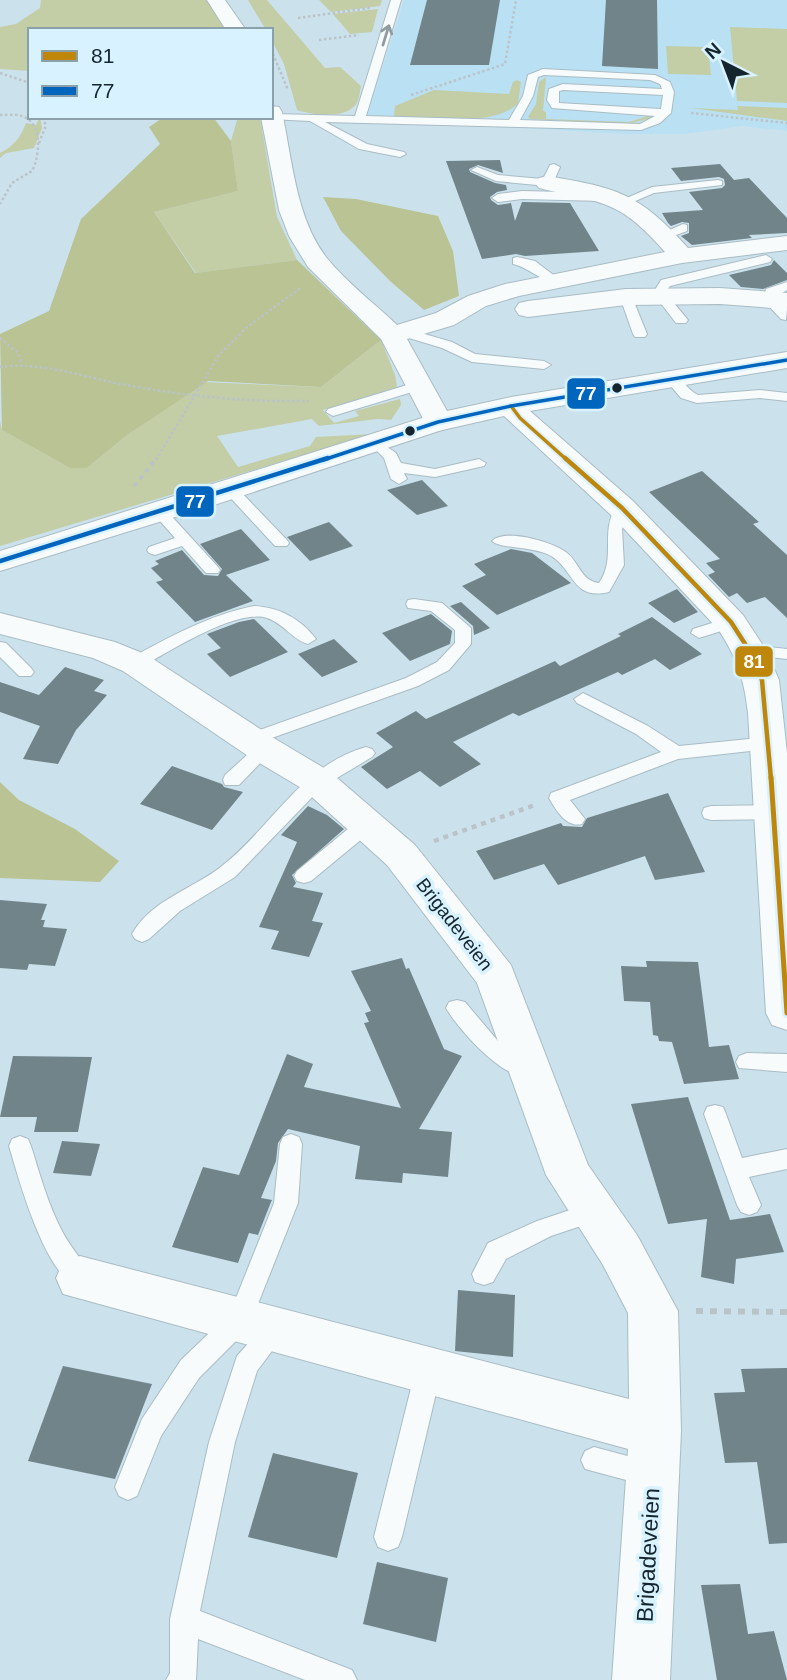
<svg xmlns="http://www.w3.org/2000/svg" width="787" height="1680" viewBox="0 0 787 1680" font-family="Arial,sans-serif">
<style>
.built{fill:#bae1f3}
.green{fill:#c3cda6}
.forest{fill:#b9c394}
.building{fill:#70848a}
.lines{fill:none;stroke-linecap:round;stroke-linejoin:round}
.lane-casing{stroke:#a9bcc4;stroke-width:2}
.street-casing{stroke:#a9bcc4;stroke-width:2}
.secondary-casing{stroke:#a9bcc4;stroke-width:2}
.path-far3{stroke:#bac3c8;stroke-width:2.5;stroke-dasharray:2.5 2.5;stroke-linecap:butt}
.path-far2{stroke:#bac3c8;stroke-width:3.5;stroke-dasharray:4.5 4.5;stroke-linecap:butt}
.path-far1{stroke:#bac3c8;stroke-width:4.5;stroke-dasharray:5 5;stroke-linecap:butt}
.path{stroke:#bac3c8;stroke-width:6;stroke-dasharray:7 7;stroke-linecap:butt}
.lane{fill:#f7fbfc;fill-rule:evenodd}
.street{fill:#f7fbfc;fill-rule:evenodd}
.secondary{fill:#f7fbfc;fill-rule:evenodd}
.bus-1-far2-casing{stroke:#d8f2ff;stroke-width:7}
.bus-1-far1-casing{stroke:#d8f2ff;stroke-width:9}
.bus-1-casing{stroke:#d8f2ff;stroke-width:10}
.bus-2-far1-casing{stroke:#d8f2ff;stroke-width:7}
.bus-2-casing{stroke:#d8f2ff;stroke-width:9}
.bus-1-far2{stroke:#be860b;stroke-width:3.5}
.bus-1-far1{stroke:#be860b;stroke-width:4.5}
.bus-1{stroke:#be860b;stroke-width:5}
.bus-2-far1{stroke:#0065bd;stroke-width:3.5}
.bus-2{stroke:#0065bd;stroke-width:4.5}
.oneway{stroke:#919b9f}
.bus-dot{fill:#14252d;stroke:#d8f2ff;stroke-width:2.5}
.labels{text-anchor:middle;stroke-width:7;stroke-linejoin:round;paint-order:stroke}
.street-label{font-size:19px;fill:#14252d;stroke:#d8f2ff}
.near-street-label{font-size:23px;fill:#14252d;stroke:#d8f2ff}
.line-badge{stroke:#d8f2ff;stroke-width:2.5}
.badge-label{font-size:19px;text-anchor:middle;font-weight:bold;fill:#fff}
</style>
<rect width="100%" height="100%" fill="#cbe2ed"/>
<path class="built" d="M404,0H787V131L743,126L684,134H621L366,118Z"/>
<g class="green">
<path d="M41,0H209L225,30H30V71L0,69V27L16,24L40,8Z"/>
<path d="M248,0H267L325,68L340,67L361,86C360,91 359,99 357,103C346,120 312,115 297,110L284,64L271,39V30H266Z"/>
<path d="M319,0H382L380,6L331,12Z"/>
<path d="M378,9L372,32L350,34L333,14Z"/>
<path d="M730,27L787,29V103L737,101Z"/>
<path d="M666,46L708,47L711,75L668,74Z"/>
<path d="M546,77L543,111L546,112V119L629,122L648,116L652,118L627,124L530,119L528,117L536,104L539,82Z"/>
<path d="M517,80L521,82L518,103C496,128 426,117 394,116L395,106L434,90L509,94L513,82Z"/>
<path d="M737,106L787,108V121L691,108L738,110Z"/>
<path d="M40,117L42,128L34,148L6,153L0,158V153C13,147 21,137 26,123L36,125Z"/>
<path d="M234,117H260L277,217L297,260L196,273L154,212L238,191L231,141L237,120Z"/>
<path d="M381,340L395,375L397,387L323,410L334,423L359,416L355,411L400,399L401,405L391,420L378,419L319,426L312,419L217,436L238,467L310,446L316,437L373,434L0,546V421L2,430L70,468H87L127,435L203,382L321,387Z"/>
</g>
<g class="forest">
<path d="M164,117H213L231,141L238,191L154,212L195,273L297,260L381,340L321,387L208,381L127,435L87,468H70L2,430L0,334L49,311L81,219L160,144L149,127Z"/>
<path d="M323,197L356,199L438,216L453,251L459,296L424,310L391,282L341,231Z"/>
<path d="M0,782L19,800L75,829L119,861L100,882L0,878Z"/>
</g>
<g class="building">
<path d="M427,0H500L489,65H410Z"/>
<path d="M606,0H657L658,69L602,66Z"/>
<path d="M500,160L503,173L478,165L469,169L470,172L495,183L506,185L507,190L497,192L490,197L491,200L498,205L511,203L515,221L522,202L570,203L599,251L525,256L516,254L482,259L446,161Z"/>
<path d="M720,164L734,180L749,178L787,218V233L749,235L752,238L692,245L681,236L689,233V223L682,222L671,226L668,223L662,213L703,210L689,192L722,188L725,185L724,179L719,177L681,181L671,168Z"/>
<path d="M774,260L787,273V280L763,289L741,287L729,275L771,265Z"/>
<path d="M702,471L759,522L753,524L787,555V618L765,597L747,603L737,593L729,597L708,575L715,572L706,563L720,559L649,492Z"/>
<path d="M422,480L448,506L417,515L387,490Z"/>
<path d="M329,522L353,546L310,561L287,537Z"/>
<path d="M241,529L270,560L226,575L253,601L195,622L156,582L163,580L151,568L159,564L155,561L182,550L204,575L218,576L222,569L200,544Z"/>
<path d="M511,549L532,553L571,583L497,615L462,586L486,575L474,564Z"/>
<path d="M677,589L698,612L674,623L648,603Z"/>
<path d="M461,602L490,628L474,635L473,626L450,606Z"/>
<path d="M431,614L452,631L450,644L410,661L382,633Z"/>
<path d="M652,617L702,654L670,670L655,659L622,675L618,672L519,716L513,713L453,742L481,764L440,787L420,771L387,789L361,767L393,747L376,733L416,711L426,719L555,661L560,666L621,636L618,634Z"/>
<path d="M254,619L288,652L230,677L207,654L221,648L207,634L239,622Z"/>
<path d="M334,639L358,662L322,677L298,654Z"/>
<path d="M65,667L104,680L94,691L107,695L76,730L58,764L23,759L40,726L0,712V682L39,695Z"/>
<path d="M172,766L222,784L224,787L243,792L212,830L140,804Z"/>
<path d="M668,793L705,872L655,880L645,856L558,885L544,864L494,880L476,851L561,823L563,826L582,827L587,818Z"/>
<path d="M308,806L327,815L344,829L292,875L296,883L293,887L323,893L312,921L323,923L309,957L271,949L279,931L259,927L297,842L281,835Z"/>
<path d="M0,900L47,904L41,920H45L43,927L67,929L55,966L29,964L27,970L0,968Z"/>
<path d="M402,958L406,969L409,968L444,1049L462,1056L419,1129L452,1132L448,1177L403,1173L402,1183L355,1179L360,1146L288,1129L278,1143L276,1161L261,1198L272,1200L271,1202L258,1235L249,1233L238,1263L172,1247L203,1167L239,1175L287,1054L313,1064L304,1087L401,1108L364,1023L369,1022L365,1013L371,1011L351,971Z"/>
<path d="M646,961L698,962L709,1047L729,1045L739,1079L684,1084L672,1042L659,1041L658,1036L653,1035L650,1002L624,1001L621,966L647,967Z"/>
<path d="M13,1056L92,1057L78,1132H34L37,1117H0Z"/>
<path d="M688,1097L730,1220L770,1214L784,1252L736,1259L734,1284L701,1277L707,1219L668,1224L631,1104Z"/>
<path d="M62,1141L100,1144L91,1176L53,1173Z"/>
<path d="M458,1290L515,1295L513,1357L455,1351Z"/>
<path d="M63,1366L152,1384L115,1479L28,1461Z"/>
<path d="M787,1368V1543L769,1544L757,1462L725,1463L714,1393L745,1392L741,1369Z"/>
<path d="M273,1453L358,1473L337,1558L248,1537Z"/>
<path d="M377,1562L448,1578L436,1642L363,1624Z"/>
<path d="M740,1584L748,1634L774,1631L787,1680H717L701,1585Z"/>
</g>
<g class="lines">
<defs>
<g id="lane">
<path d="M391,0H401L366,116L509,120L523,96L528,75L543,69L655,75L670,82L674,92L671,113L660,123L641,130L325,122L367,144L404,152L406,154L400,157L359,149L310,121L269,119L268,117L273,114L355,116ZM544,75L650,80L660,84L662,89L563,84L549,89L547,100L552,108L655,116L640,124L520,120L533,96L538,77ZM563,90L663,95L661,109L559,103V91Z"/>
<path d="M554,164L560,167L553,183L547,186L496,181L471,170L477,167L498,175L543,179L550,165Z"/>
<path d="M718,180L722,181V185L654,193L626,205L620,201L652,187Z"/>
<path d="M522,191L604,193L610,197L604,201L522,199L498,202L492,198L498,194Z"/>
<path d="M683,224L687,225V231L665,239L659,235Z"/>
<path d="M766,255L772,259L770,262L670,286L667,290L668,296L688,320L686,323H676L656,297L655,290L661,280Z"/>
<path d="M517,257L535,261L560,280L558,283C545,284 528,267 513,264V258Z"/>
<path d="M787,282V290L776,297L787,309L786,320L781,319L763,300L766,289Z"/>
<path d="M626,293L632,297L647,334L645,337H635L633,334L620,297Z"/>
<path d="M404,328L452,342L475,354L544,361L551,365L544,369L472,362L442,348L399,335V329Z"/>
<path d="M671,374C682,377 687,390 698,395L760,390L787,393V401L760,398L697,403L681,398L664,378Z"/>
<path d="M417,382L422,383V389L333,416L326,412L328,409Z"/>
<path d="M376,439L396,453L401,463L435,469L479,459L486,463L484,466L435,477L404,473L407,479L399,484L391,479L384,458L369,443Z"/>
<path d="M231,485L236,487L287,540L289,543L287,546H275L226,493L223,490L226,487Z"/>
<path d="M622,503L630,508L622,529L624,565L609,592C572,601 574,569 551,556C534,546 500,549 492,541C505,528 554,542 567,553C579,562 581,581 599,583C617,557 599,532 617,505Z"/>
<path d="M160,507L165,509L218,567L220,570L218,573H206L182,546L155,555L149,553L147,550L149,547L175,538L152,512Z"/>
<path d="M414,599L442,603L471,628V644L449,670L418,686L255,744H243L240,740L243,736L406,678L437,662L455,643V630L431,611L408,608L406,604L408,600Z"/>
<path d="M254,606C279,607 301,619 316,639L308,644C293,640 283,623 267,618C236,608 169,652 141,667H129L126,663L129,659C169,637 209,615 254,606Z"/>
<path d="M731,617L737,618L739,622L737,626L699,638L691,633L693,629Z"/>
<path d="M0,642L6,643L31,668L34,672L31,676H19L0,657Z"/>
<path d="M749,645L787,649V659L743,654L740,650Z"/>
<path d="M583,693L648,726L679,746L768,737L774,739L777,743L774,747L768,749L678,759L570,800L585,819L582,824C566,828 556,810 549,798L551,793L661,752L636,734L577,703L574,699Z"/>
<path d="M264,743L270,745L273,749L270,753L239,785H225L223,780L225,775L258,745Z"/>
<path d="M366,747L372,749L375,753L372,757L322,787L235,877L180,911L149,939L142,942L135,939L132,934C151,900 193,889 222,866C272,827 301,765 366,747Z"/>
<path d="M772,805L779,807L781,812L779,817L772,819L711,820L704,818L702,813L704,808L711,806Z"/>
<path d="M367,817L374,819L377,824L374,829L311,881L304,883L297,881L294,876L297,871L360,819Z"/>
<path d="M457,1000L465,1002L498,1041L533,1064L536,1070L533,1076C507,1085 458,1029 446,1008L449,1002Z"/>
<path d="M747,1053L787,1054V1072L739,1068L736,1062L739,1056Z"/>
<path d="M715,1105L723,1107L726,1114L742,1158L787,1149V1169L749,1177L761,1205L757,1212L749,1215L741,1212L737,1205L704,1114L707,1107Z"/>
<path d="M291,1134L299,1137L302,1144L298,1203L248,1329L199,1378L161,1436L137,1496L128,1500L119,1496L115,1487L142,1419L181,1360L230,1313L274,1203L280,1144L283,1137Z"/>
<path d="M20,1136L28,1139L31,1146C40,1175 48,1204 62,1231C70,1247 84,1261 92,1278L89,1286L80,1289C45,1276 19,1180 9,1146L12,1139Z"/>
<path d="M594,1202L602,1205L606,1212L602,1219L551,1236L506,1259L493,1282L484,1285L475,1282L472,1274L488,1243L537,1221Z"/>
<path d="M275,1319L284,1323L287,1331L257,1371L235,1442L200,1611L352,1670L357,1680H305L198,1639L196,1680H166L170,1673V1619L209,1442L237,1356L266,1323Z"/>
<path d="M428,1360L437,1363L441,1372L402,1537L398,1547L388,1551L378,1547L374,1537L415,1372L419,1363Z"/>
<path d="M594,1447L661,1465L665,1474L661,1483L652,1487L585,1469L581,1460L585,1451Z"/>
</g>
<g id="street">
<path d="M207,0H225L246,30H226Z"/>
<path d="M271,106L279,107L282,112C292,159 296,218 326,257C346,282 374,303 397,325L436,313L468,296L505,284L665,252C618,198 603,204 539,188L535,183L539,178L547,176C618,188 639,193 688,248L787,236V250L682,263L519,296L486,306L454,325L407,339L447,411L511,397L787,352V368L530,411L633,501L743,615L766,650L779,680L787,753V1030L772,1025L766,1013L748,713C744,678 737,658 718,629L611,515L504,416L438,431L428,428L381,339L308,267L289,236L279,210L261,117H271Z"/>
<path d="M720,288L787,293V309L720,304L626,305L528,317L519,315L515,309L519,303L528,301L626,289Z"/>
<path d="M0,613L115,642L147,655L277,740L329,771L415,845L511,965L588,1165L637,1235L678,1311L681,1431L670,1680H612L628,1449L63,1294L56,1278L63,1262L80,1256L629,1399L628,1313L603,1265L546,1175L477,983L387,865L303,789L251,758L123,671L93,658L0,634Z"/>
</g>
<path id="secondary" d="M438,413L448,416L452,422L448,428L211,506L0,571V551Z"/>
</defs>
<use href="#lane" class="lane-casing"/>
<use href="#street" class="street-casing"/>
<use href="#secondary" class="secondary-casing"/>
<g class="path-far3">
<path d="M298,18L370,8"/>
<path d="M319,40L359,35"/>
<path d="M271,49L288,90"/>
<path d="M0,73L30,83"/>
<path d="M411,95L505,64L516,0"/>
<path d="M691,113L787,123"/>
<path d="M0,115C7,115 16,114 22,116C43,123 40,156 32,171L12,183L0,204"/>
<path d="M39,143L45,128V117"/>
<path d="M0,338L18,353L22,363"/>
<path d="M0,367C43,361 89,379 132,386C191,397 249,402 309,401"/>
<path d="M156,460L219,355L247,327L302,287"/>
</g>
<path class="path-far2" d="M134,486L157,458"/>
<path class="path-far1" d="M434,841L535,805"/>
<path class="path" d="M696,1311L787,1312"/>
<use href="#lane" class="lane"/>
<use href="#street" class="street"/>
<use href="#secondary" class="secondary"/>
<defs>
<path id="bus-1-far2" d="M511,406L520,418L567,460"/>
<path id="bus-1-far1" d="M565,458L622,508L731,622L749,650L762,680L771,779"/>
<path id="bus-1" d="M771,777L787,1013"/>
<path id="bus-2-far1" d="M323,460L438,422L511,406L787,360"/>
<path id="bus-2" d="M0,561L328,458"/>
</defs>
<use href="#bus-1-far2" class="bus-1-far2-casing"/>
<use href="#bus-1-far1" class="bus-1-far1-casing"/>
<use href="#bus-1" class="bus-1-casing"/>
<use href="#bus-2-far1" class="bus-2-far1-casing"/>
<use href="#bus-2" class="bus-2-casing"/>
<use href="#bus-1-far2" class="bus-1-far2"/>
<use href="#bus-1-far1" class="bus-1-far1"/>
<use href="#bus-1" class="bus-1"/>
<use href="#bus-2-far1" class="bus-2-far1"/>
<use href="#bus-2" class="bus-2"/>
</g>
<defs><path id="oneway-shaft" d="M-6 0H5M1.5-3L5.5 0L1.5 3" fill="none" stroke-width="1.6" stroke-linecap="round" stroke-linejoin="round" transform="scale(1.75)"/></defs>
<use class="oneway" href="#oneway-shaft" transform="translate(386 35) rotate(-73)"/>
<g class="bus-dot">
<circle cx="617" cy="388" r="6"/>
<circle cx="410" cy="431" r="6"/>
</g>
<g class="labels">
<g class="street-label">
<text transform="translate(455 924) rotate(52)" y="7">Brigadeveien</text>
</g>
<g class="near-street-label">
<text transform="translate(648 1555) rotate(-87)" y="8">Brigadeveien</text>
</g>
</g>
<g class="line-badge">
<rect x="566" y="377" width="40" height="33" rx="7" fill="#0065bd"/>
<rect x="175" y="485" width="40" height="33" rx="7" fill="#0065bd"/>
<rect x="734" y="645" width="40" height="33" rx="7" fill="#be860b"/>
</g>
<g class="badge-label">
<text x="586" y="400">77</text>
<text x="195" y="508">77</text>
<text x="754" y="668">81</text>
</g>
<rect x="28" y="28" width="245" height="91" fill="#d8f2ff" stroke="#8aa0ab" stroke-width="2"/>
<rect x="42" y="51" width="35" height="10" fill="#be860b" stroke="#8aa0ab" stroke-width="2"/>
<text x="91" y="63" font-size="21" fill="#14252d">81</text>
<rect x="42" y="86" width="35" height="10" fill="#0065bd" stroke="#8aa0ab" stroke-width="2"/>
<text x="91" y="98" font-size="21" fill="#14252d">77</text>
<g transform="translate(724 63) rotate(318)" stroke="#d8f2ff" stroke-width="5" paint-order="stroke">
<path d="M0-5L12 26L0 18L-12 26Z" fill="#14252d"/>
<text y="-10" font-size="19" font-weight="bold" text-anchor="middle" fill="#14252d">N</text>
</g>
</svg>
